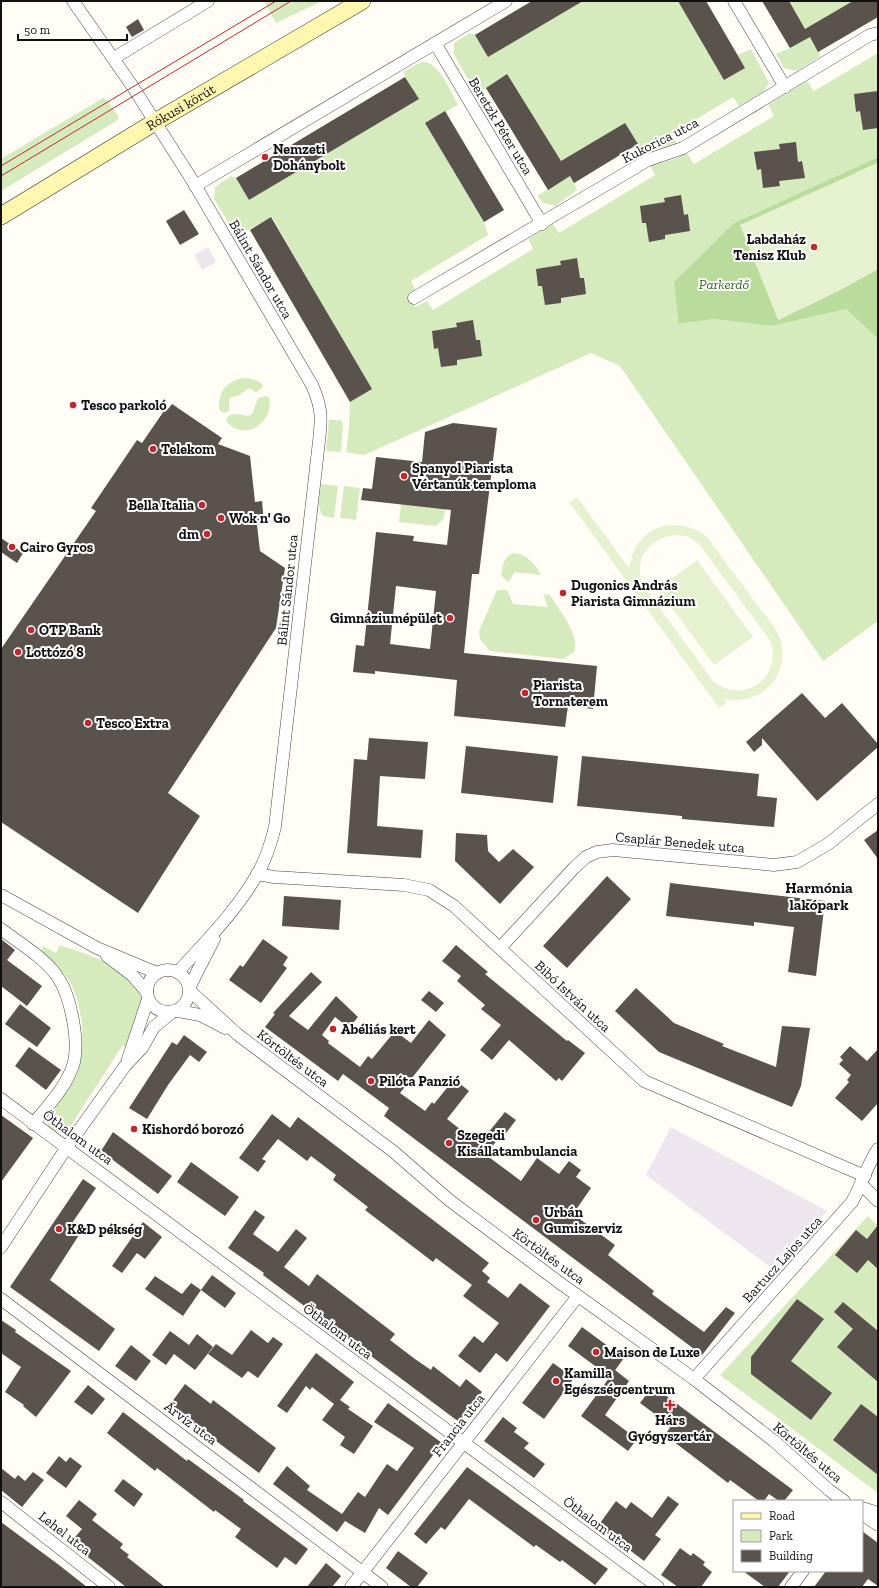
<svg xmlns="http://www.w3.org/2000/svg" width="879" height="1588" viewBox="0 0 879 1588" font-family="'Zilla Slab',serif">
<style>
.industrial{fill:#eee6ef}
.green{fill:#d5ebbd}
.forest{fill:#b9dc9c}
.pitch{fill:#e6f2cf;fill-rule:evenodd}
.building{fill:#5a524d;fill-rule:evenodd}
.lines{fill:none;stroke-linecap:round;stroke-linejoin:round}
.street-casing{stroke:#444;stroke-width:13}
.secondary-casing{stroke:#333;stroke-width:18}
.street{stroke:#fff;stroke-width:12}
.secondary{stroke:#fff6b0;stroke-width:17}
.tram{stroke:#c4262e;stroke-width:1}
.poi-dot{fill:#c4262e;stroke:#fff;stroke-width:1.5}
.labels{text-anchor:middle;stroke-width:4;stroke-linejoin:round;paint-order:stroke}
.street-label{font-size:14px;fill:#111;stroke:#fff}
.poi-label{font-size:14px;font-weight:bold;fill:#111;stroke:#fff;text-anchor:start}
.park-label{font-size:14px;font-style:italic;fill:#2f6b1f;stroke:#fff}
.neighbourhood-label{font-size:15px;font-weight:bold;fill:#111;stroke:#fff}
</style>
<rect width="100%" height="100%" fill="#fffdf5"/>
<g class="industrial">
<path d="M208,247L216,262L202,270L194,255Z"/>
<path d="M671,1127L827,1211L804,1238L792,1242L791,1253L774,1270L646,1175Z"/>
</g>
<g class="green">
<path d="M264,1H322L276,23Z"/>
<path d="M532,1H706L738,55L751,49L769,83L764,91L739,106L733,97L672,134L677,143L645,153L638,144L574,183L577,190L555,206L543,203L537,196L548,189L486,88L476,94L454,54V43L470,33L475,35Z"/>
<path d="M762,1H878V17L819,52V57L797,71L784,68L776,54L790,48Z"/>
<path d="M878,53V157L734,223L680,324L713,319L772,326L846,309L878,339V621L823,661L620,366L591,353L364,455L346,452L349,427L350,402L371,389L272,217L237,236L214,199L215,187L231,176L236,178L249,200L418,99L403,72C409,70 417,63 423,62C438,60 452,94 458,105L425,123L484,222L488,235L411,281L416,291L408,295L415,307L427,301L433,310L533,249L528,239L553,224L559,233L655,175L650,166L674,159L687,153L694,164L774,116L768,105L807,81L814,91Z"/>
<path d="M103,98L106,99L119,117L116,121L1,191V159Z"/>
<path d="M242,378C250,378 256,379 263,385L261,389L256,392L249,388L238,396L231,397L229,401V411L223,413L219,409C219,391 225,383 242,378Z"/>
<path d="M266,396L269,397C275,423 244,443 226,421C229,410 240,415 248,416L252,414L258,398Z"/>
<path d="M329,420H341L343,424L341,452L326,451Z"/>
<path d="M321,484L338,486L334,518L323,516C316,506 320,495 321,484Z"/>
<path d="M344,486L360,488L356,520L340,518Z"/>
<path d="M441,502L445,510L444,518L436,526L399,522L401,504L431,508Z"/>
<path d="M514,553C527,555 535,563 541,575L515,572L508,582L501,575C503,565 503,557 514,553Z"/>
<path d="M497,590H507L513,604L548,607L543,594L550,595C559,611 580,633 574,652L563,659L490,651L480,639L479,631Z"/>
<path d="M60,945C86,954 140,969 142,1003C142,1010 129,1039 126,1047L122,1046L72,1124C67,1132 61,1132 52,1131L47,1124C54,1107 67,1093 74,1076C87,1047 84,1012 71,984C64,970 52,960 41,950L43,946L56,953Z"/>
<path d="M868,1216L878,1226V1493L720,1375Z"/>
</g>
<path class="forest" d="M878,157V163L855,173L778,320L838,291L878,269V339L846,309L772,326L713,319L679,324L674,282L734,223Z"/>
<g class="pitch">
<path d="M878,163V269L838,291L778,320L740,225Z"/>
<path d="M577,497L629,568C631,563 631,556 634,551C648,521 683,518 707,537C723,559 740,581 756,603C764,614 774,624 779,636C786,653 782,674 769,687C756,699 741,702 724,699L726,703L719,708L569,502ZM673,535L687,536L699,544L771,642C781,680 743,705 713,681L643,585C633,561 648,539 673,535Z"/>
<path d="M697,560L753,637L714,665L658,589Z"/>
</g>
<g class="building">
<path d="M532,1H583L488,57L475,35Z"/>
<path d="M678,1H706L745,68L724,80Z"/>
<path d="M762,1H789L805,29L853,1H878V17L818,52L810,37L790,48Z"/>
<path d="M138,19L144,30L132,37L126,27Z"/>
<path d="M507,74L561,161L625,123L638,144L574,183L570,176L548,190L486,88Z"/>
<path d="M405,77L419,99L249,200L236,178Z"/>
<path d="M878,91V128L863,130L860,111L856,112L854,94Z"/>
<path d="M445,111L504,210L484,222L425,123Z"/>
<path d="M796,142L798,162L802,161L805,178L779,181L780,186L763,188L761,169L757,170L754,152L780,149L779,144Z"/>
<path d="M681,195L684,215L688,214L690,231L665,235V239L649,242L646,223H642L640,206L665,202L664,198Z"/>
<path d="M184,210L199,234L180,245L166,221Z"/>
<path d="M271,217L372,389L350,402L250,230Z"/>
<path d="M577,258L580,278H584L586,294L561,298V303L545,305L542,286H538L536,269L561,265L560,261Z"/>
<path d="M473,320L476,340H480L482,356L457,360V365L441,367L438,348L434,349L432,331L457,327L456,323Z"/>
<path d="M172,404L222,438L218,444L250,456L255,502L262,501L264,524L257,525L260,551L285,568L276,628L168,793L200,816L138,913L1,822V649L96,511L91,508L137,440L142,443L166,408L168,409Z"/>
<path d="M453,423L497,428L479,574H472L464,653L597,666L593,709L568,706L565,727L454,716L457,680L375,671V674L353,672L356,645L364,646L376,532L414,536L413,541L447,545L451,510L361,500L363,488L372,489L376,457L422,462L425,432ZM396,586L436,591L430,649L390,644Z"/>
<path d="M1,538L23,553L17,563L1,552Z"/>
<path d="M802,693L825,718L842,703L878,744V747L817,801L762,738V745L754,752L746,742Z"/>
<path d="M369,738L428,742L425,779L380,776L377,826L423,830L421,858L347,853L354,759L367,760Z"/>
<path d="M466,746L558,756L553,803L461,793Z"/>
<path d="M582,756L759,774L757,796L777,798L774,827L682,819V816L577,806Z"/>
<path d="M878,830V859L864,840Z"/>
<path d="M456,833L487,835L488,851L499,862L513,849L534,867L500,904L455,861Z"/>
<path d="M607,876L631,899L567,968L543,946Z"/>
<path d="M670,883L825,901L816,976L788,972L794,927L754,922V926L666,916Z"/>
<path d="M284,896L341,900L339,930L282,926Z"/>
<path d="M1,939L15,950L7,960L42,986L27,1006L1,986Z"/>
<path d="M263,939L288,957L283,965L287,968L261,1003L229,980L240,965L243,967Z"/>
<path d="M456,945L488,972L485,974L567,1041L568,1040L585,1053L562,1081L559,1078L556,1081L509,1040L492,1060L480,1050L501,1025L481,1009L485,1005L457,981L461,976L442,961Z"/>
<path d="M311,972L322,982L289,1016L308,1030L336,996L358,1017L349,1028L335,1017L322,1035L329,1041L328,1043L360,1067L368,1056L372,1059L395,1031L411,1043L429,1020L446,1035L400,1093L425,1111L432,1102L434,1104L454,1079L469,1091L447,1119L479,1144L505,1112L516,1120L503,1137L500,1136L486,1155L521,1181L537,1158L559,1174L569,1161L581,1170L576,1177L591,1188L573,1214L615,1245L608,1255L654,1291L652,1294L660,1300L704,1332L726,1307L735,1313L702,1355L384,1116L389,1108L343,1074L338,1081L265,1027L275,1014L273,1013Z"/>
<path d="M636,988L674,1023L724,1044L722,1046L776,1067L782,1026L810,1028L801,1086L792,1107L659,1052L615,1011Z"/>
<path d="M429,991L444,1003L436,1012L421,1000Z"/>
<path d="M20,1004L51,1028L37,1047L5,1024Z"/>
<path d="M184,1035L207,1052L199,1062L190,1055L168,1085L147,1119L129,1108L172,1042L177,1045Z"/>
<path d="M850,1046L867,1061L878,1049V1103L862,1121L835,1098L849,1082L847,1080L851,1075L839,1064L843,1060L840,1057Z"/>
<path d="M29,1047L61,1070L46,1090L15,1066Z"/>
<path d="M272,1114L290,1128L298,1117L471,1249L489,1263L482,1271L490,1278L487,1282L508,1298L520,1283L550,1306L507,1362L496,1353L480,1373L458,1356L474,1336L483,1343L499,1323L463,1296L472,1285L436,1258L433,1262L365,1210L368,1207L333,1180L336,1175L311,1156L307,1161L278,1139L262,1159L266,1161L258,1172L239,1158Z"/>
<path d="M1,1115L33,1138L1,1182Z"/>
<path d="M113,1132L172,1176L158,1194L101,1151Z"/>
<path d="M191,1162L239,1197L225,1216L177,1182Z"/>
<path d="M83,1179L96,1188L70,1226L81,1232L50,1280L115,1329L99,1351L10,1287Z"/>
<path d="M255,1210L265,1217L253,1234L278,1252L296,1229L307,1238L284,1267L309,1286L317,1274L395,1334L390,1340L415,1359L431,1370L433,1366L460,1387L466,1379L482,1392L459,1422L263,1275L264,1273L228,1248Z"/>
<path d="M143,1222L162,1237L145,1259L137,1253L122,1273L112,1266Z"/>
<path d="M878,1225V1269L868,1260L857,1273L835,1255L856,1230L867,1239Z"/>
<path d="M212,1275L236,1293L225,1308L201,1290Z"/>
<path d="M155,1276L182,1294L191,1283L201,1290L183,1316L145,1289Z"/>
<path d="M797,1299L824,1319L791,1361L832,1393L811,1420L751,1374V1357Z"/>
<path d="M843,1302L878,1331V1382L837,1347L853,1329L834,1312Z"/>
<path d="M1,1320L16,1330L15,1332L71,1371L36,1417L23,1406L24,1405L5,1392L21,1367L1,1353Z"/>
<path d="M582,1327L624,1358L610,1377L568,1346Z"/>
<path d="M251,1330L268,1343L273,1337L283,1344L258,1378L248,1371L242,1378L208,1354L216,1344L232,1355Z"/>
<path d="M170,1331L189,1345L197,1334L213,1347L195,1370L174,1354L166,1365L152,1355Z"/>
<path d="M131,1345L151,1361L136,1381L115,1366Z"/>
<path d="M316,1353L354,1382L340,1400L350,1407L348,1409L373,1426L354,1454L340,1445L345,1437L322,1420L334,1404L312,1387L310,1390L306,1386L287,1413L277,1406Z"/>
<path d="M553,1363L574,1378L544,1419L522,1403Z"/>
<path d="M615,1370L629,1381L605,1415L637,1439L628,1451L581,1416Z"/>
<path d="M185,1384L211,1404L213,1400L276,1448L259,1473L169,1406Z"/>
<path d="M88,1385L105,1399L92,1415L74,1402Z"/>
<path d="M653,1386L793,1490L784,1501H779L769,1494L764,1501H759L730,1480L728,1483L665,1435L671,1426L640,1403Z"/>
<path d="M388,1403L442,1443L388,1515L379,1508L365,1533L345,1521L337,1532L273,1484L287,1466L310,1486L307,1490L342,1514L358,1492L365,1497L387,1464L397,1471L414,1448L374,1422Z"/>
<path d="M861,1404L878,1417V1475L833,1440Z"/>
<path d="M123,1412L187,1461L188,1459L244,1500L243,1501L308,1549L296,1565L285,1557L277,1568L235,1537L241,1529L215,1510L214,1512L157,1468L155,1471L107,1433Z"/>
<path d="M503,1417L517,1428L514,1432L529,1443L524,1448L545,1464L534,1478L484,1441Z"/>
<path d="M59,1456L66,1462L70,1457L82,1466L66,1488L46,1473Z"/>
<path d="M467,1467L608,1569L595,1585L562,1560L560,1562L536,1545L534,1547L469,1499L445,1530L441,1527L426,1544L414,1534Z"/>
<path d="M1,1468L15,1479L18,1475L25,1481L33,1472L44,1480L22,1507L1,1490Z"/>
<path d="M123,1479L143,1494L134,1507L114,1491Z"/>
<path d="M668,1496L679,1504L655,1535L661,1539L644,1561L598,1526L616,1501L626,1509L631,1502L652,1518Z"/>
<path d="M79,1500L97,1514L92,1520L123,1544L120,1548L129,1555L127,1557L165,1587H126L70,1543L82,1529L66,1516Z"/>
<path d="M1,1522L59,1565L87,1587H1Z"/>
<path d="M862,1531L878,1543V1586L868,1579L862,1587H814L826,1571H862Z"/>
<path d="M680,1548L691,1556L693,1553L705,1562L703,1565L712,1572L701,1587H678L661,1575Z"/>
<path d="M398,1551L428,1573L417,1587H411L386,1568Z"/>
<path d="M326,1563L341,1576L332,1587H307Z"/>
<path d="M743,1571H790L778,1587H765Z"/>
</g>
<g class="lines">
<defs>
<g id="street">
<path d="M73,1L133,87L192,180L312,385C324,412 321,422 318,450L275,827C271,843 266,859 258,873C238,909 206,941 178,972"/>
<path d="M734,1L785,87"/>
<path d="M435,43L542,224"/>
<path d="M114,58L208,1"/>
<path d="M195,186L506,1"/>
<path d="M414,298L648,160L683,148L870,35L878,33"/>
<path d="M257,874L274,877L404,885L429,890L454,906L644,1081L865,1176"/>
<path d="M1,895L97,948L157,973"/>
<path d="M1,929C19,943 47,959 59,979C71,998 79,1041 74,1062C68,1085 48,1106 33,1124"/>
<path d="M500,948L574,868L586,857L597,852L613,850L774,865L797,862L828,844L878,804"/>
<path d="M107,956L132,975L147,992"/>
<circle cx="168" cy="991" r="21"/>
<path d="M190,986L214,939"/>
<path d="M190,991L237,1034L394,1152L449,1200L560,1283L694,1379L774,1441L829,1490L844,1501"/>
<path d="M178,1011L200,1015L225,1028"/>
<path d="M128,1059L148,999"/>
<path d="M1,1099L658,1587"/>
<path d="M862,1185L878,1201"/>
<path d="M1,1247L67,1147L125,1066L142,1048L154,1027L171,1013"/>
<path d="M1,1299L382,1587"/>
<path d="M694,1379L852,1202C862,1184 867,1165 878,1149"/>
<path d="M1,1502L109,1587"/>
<path d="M862,1508L878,1513"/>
<path d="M862,1514L878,1525"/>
<path d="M351,1587L578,1296"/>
<path d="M791,1587L803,1571"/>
</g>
<g id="secondary">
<path id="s1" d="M1,216L155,122L362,1"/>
</g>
</defs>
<use href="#street" class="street-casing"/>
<use href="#secondary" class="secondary-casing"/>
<use href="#street" class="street"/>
<use href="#secondary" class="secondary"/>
<g class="tram">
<path d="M1,166L276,1"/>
<path d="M1,176L291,1"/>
</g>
</g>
<g class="poi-dot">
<circle cx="265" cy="157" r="4"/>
<circle cx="814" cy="247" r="4"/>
<circle cx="73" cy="405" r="4"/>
<circle cx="153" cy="449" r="4"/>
<circle cx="404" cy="476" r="4"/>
<circle cx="202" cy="505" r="4"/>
<circle cx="221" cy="518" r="4"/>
<circle cx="207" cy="534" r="4"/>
<circle cx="12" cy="547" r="4"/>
<circle cx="563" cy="593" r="4"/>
<circle cx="450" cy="618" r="4"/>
<circle cx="31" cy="630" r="4"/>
<circle cx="18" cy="652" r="4"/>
<circle cx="525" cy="693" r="4"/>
<circle cx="88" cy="723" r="4"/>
<circle cx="333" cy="1029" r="4"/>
<circle cx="371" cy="1081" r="4"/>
<circle cx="134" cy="1129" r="4"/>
<circle cx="449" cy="1143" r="4"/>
<circle cx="536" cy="1220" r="4"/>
<circle cx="59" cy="1229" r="4"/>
<circle cx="596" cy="1352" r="4"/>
<circle cx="556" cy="1381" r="4"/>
<path d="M668 1399h4v4h4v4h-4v4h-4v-4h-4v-4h4z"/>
</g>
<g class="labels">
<g class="street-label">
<text dy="5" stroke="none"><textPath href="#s1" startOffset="210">Rókusi körút</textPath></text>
<text transform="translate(501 126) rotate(59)" y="5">Beretzk Péter utca</text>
<text transform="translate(660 140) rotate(-27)" y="5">Kukorica utca</text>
<text transform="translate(261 269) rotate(60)" y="5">Bálint Sándor utca</text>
<text transform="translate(287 590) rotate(-84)" y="5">Bálint Sándor utca</text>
<text transform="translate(680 842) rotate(5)" y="5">Csaplár Benedek utca</text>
<text transform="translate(573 996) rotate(43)" y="5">Bibó István utca</text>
<text transform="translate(293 1058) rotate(37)" y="5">Körtöltés utca</text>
<text transform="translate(78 1137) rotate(36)" y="5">Öthalom utca</text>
<text transform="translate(549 1256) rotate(36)" y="5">Körtöltés utca</text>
<text transform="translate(782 1259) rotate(-48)" y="5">Bartucz Lajos utca</text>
<text transform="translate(338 1331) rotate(37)" y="5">Öthalom utca</text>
<text transform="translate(191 1423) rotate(37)" y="5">Árvíz utca</text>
<text transform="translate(458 1425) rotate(-52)" y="5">Francia utca</text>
<text transform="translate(808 1452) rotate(40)" y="5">Körtöltés utca</text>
<text transform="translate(598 1524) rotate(37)" y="5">Öthalom utca</text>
<text transform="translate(65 1533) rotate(38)" y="5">Lehel utca</text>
</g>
<g class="poi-label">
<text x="273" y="154">Nemzeti<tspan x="273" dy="16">Dohánybolt</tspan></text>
<text x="806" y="244" text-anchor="end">Labdaház<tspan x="806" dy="16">Tenisz Klub</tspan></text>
<text x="81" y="410">Tesco parkoló</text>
<text x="161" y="454">Telekom</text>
<text x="412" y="473">Spanyol Piarista<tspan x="412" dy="16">Vértanúk temploma</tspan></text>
<text x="194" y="510" text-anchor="end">Bella Italia</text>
<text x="229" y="523">Wok n' Go</text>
<text x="199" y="539" text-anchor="end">dm</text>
<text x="20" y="552">Cairo Gyros</text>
<text x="571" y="590">Dugonics András<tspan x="571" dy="16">Piarista Gimnázium</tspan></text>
<text x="442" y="623" text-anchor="end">Gimnáziumépület</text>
<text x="39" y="635">OTP Bank</text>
<text x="26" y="657">Lottózó 8</text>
<text x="533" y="690">Piarista<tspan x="533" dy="16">Tornaterem</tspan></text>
<text x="96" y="728">Tesco Extra</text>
<text x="341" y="1034">Abéliás kert</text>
<text x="379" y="1086">Pilóta Panzió</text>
<text x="142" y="1134">Kishordó borozó</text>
<text x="457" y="1140">Szegedi<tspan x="457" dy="16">Kisállatambulancia</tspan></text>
<text x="544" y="1217">Urbán<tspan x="544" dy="16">Gumiszerviz</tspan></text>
<text x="67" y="1234">K&amp;D pékség</text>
<text x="604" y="1357">Maison de Luxe</text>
<text x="564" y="1378">Kamilla<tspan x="564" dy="16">Egészségcentrum</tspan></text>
<text x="670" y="1425" text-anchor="middle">Hárs<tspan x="670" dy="16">Gyógyszertár</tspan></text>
</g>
<g class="park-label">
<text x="724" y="289">Parkerdő</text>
</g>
<g class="neighbourhood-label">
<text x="819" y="893">Harmónia<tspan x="819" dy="17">lakópark</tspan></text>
</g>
</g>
<rect width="879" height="1588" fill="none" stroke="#111111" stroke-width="4"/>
<rect x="733" y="1500" width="130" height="72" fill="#ffffff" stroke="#a0a0a0"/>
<rect x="741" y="1513" width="20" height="6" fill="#fff6b0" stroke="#a0a0a0"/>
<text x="769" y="1520" font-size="12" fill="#111111">Road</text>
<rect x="741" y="1530" width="20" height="12" fill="#d5ebbd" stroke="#a0a0a0"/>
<text x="769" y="1540" font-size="12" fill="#111111">Park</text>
<rect x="741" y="1550" width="20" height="12" fill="#5a524d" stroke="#a0a0a0"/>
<text x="769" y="1560" font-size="12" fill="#111111">Building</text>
<path d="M18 34v6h109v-6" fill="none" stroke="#111111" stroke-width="2"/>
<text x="24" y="34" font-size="12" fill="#111111" stroke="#ffffff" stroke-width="3" paint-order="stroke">50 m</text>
</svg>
